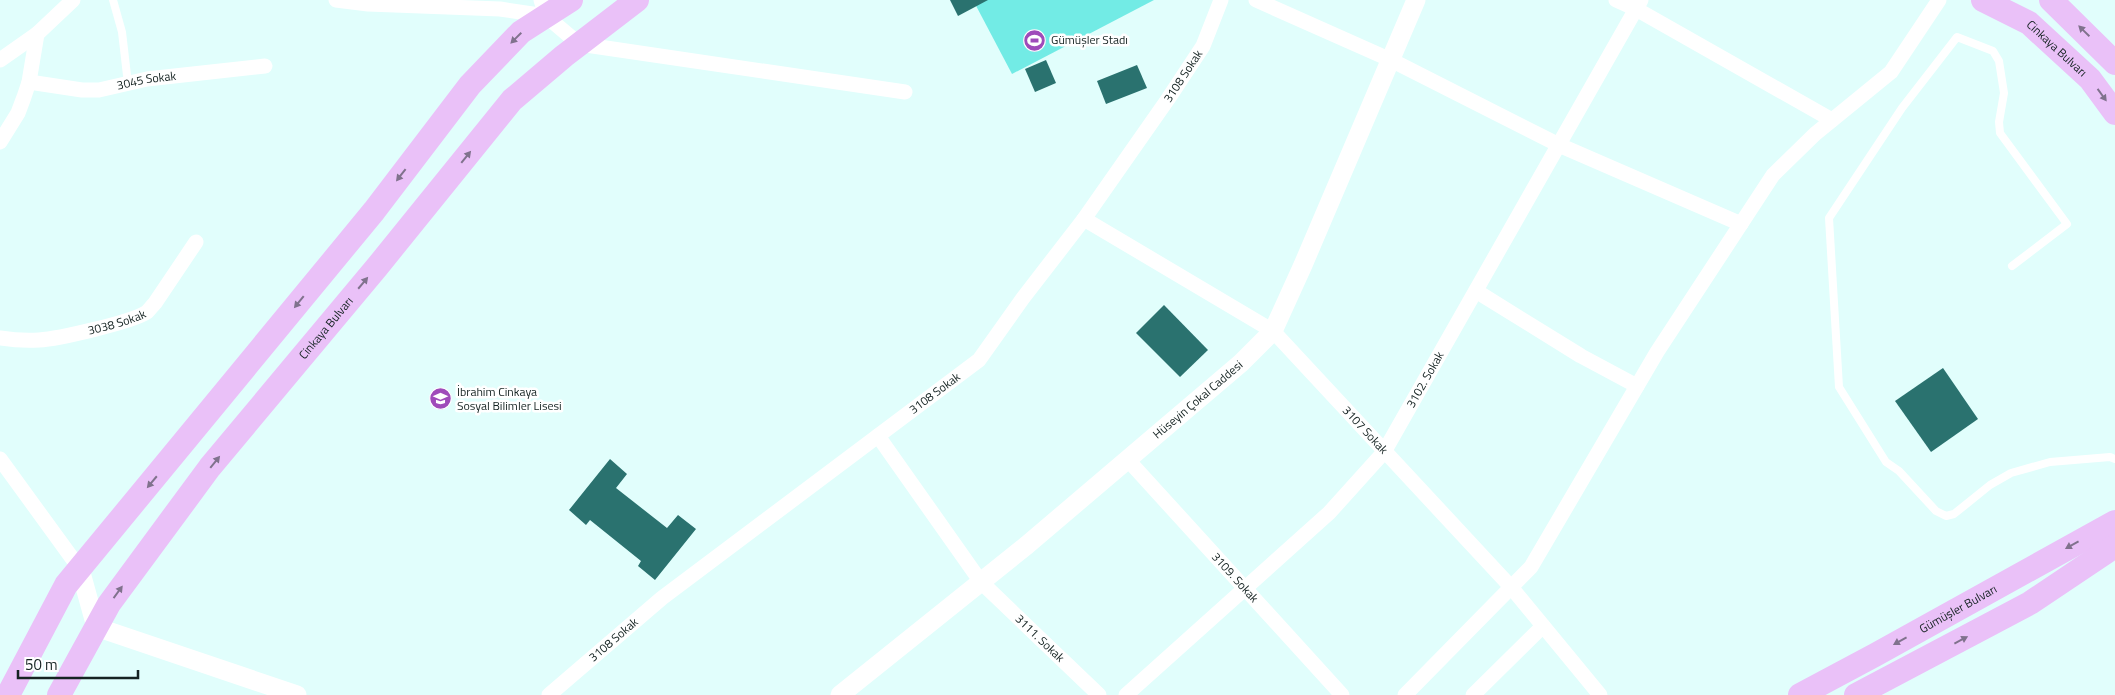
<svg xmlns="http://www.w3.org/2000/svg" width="2115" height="695" viewBox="0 0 2115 695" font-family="'Titillium Web',sans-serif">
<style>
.green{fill:#72ebe5}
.building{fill:#2a726f}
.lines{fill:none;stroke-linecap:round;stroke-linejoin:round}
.service{stroke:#fff;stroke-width:8}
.minor{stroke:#fff;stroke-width:15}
.tertiary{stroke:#fff;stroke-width:19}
.primary{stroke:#eac1f8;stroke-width:24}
.oneway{fill:#80728d}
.labels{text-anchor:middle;stroke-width:5;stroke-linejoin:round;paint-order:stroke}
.poi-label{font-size:12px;fill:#152322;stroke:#fff;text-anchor:start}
.street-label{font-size:12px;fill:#152322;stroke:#fff}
</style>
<rect width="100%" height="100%" fill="#e1fefc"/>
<path class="green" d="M973,0H1154L1012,74Z"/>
<g class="building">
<path d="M950,0H988L958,16Z"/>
<path d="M1046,60L1056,83L1035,92L1025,69Z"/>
<path d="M1137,65L1147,88L1106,104L1097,81Z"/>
<path d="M1164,305L1208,350L1180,377L1136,333Z"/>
<path d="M1943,368L1978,419L1931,452L1895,401Z"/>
<path d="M610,459L627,474L616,488L667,528L678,515L696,529L655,580L638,566L641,561L590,520L586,525L569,510Z"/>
</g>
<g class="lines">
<g class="service">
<path d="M113,0L122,32L128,84"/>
<path d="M2012,266L2067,224L2000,133L1999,122L2004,93L1999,61L1993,51L1957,37L1902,108L1829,218L1839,387L1886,462L1899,471L1936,511L1946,516L1954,514L1990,485L2011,473L2050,462L2110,457L2115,459"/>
</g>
<g class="minor">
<path d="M336,0L368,4L500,9L546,16"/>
<path d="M541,0L546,16"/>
<path d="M1256,0L1391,60L1559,145L1741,224"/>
<path d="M1616,0L1636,9L1832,120"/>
<path d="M546,16L579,44L905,92"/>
<path d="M0,60L37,34"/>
<path id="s1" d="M29,82L82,90H99L147,79L265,66"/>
<path d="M0,142L18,113L24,97L29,82L37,34L73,0"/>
<path id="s2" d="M1084,219L1273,331L1511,587L1600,695"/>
<path d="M1476,291L1581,356L1637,386"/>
<path id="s3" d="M0,338C13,340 25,341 39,340C57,339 133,322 147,312C150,309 152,306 155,303L196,242"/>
<path id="s4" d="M878,436L981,582L1099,695"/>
<path d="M0,459L80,569"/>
<path id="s5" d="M1128,460L1342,695"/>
<path id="s6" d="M549,695L662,598L979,360L1023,298L1084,219L1168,99L1203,46L1221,0"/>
<path id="s7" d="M1126,695L1329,513L1384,452L1641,0"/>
<path d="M1405,695L1531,567L1657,352L1773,175L1815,134L1891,72L1939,0"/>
<path d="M1473,695L1543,626"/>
</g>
<g class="tertiary">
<path d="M80,569L96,627L297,695"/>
<path id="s8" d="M840,695L1027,545L1241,363L1273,331L1303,265L1416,0"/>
</g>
<g class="primary">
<path id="s9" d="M1983,0L2029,23L2090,79L2115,113"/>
<path d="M2051,0L2115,63"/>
<path d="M8,695L66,585L374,211L470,85L521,32L571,0"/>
<path id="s10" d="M59,695L109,604L210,467L377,267L512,100L564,56L637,0"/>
<path id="s11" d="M1800,695L1875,655L2115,522"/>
<path d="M1856,695L2030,603L2115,546"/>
</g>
</g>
<defs><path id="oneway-solid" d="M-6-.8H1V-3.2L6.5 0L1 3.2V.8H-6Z" transform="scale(1.25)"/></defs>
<g class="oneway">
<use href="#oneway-solid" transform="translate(2084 31) rotate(-136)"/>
<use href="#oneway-solid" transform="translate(516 38) rotate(135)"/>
<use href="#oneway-solid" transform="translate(2102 95) rotate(54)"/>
<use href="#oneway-solid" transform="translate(466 157) rotate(-51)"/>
<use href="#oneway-solid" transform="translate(401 175) rotate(128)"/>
<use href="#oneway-solid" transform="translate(363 283) rotate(-50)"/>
<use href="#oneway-solid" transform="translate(299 302) rotate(129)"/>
<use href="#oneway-solid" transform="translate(215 462) rotate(-51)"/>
<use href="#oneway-solid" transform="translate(152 482) rotate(130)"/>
<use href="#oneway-solid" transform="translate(2072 545) rotate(151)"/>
<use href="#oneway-solid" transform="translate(118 592) rotate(-54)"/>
<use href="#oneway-solid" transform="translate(1961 640) rotate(-28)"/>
<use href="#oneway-solid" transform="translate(1900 641) rotate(151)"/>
</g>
<defs>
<symbol id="stadium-disc" viewBox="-11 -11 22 22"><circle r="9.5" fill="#9f4bba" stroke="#fff"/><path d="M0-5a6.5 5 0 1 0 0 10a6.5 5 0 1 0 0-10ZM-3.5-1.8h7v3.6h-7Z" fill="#fff"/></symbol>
<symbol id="school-disc" viewBox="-11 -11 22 22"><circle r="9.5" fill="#9f4bba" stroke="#fff"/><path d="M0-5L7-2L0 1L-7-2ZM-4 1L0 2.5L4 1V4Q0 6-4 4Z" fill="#fff"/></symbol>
</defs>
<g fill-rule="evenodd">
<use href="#stadium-disc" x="1022" y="28" width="25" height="25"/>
<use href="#school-disc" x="428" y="386" width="25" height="25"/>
</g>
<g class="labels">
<g class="poi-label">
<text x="1051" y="44">Gümüşler Stadı</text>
<text x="457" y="396">İbrahim Cinkaya<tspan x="457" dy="14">Sosyal Bilimler Lisesi</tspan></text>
</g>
<g class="street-label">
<text dy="4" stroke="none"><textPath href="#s9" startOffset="89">Cinkaya Bulvarı</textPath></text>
<text dy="4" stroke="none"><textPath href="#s6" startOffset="895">3108 Sokak</textPath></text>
<text dy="4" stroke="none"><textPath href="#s1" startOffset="119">3045 Sokak</textPath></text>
<text dy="4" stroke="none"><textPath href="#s3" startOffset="119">3038 Sokak</textPath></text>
<text dy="4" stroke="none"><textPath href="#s10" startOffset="455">Cinkaya Bulvarı</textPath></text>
<text dy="4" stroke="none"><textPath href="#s7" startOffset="438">3102. Sokak</textPath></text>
<text dy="4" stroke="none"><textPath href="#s6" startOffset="490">3108 Sokak</textPath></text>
<text dy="4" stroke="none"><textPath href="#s8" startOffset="464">Hüseyin Çokal Caddesi</textPath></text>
<text dy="4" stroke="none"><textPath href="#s2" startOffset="355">3107 Sokak</textPath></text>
<text dy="4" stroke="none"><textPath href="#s5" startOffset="159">3109. Sokak</textPath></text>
<text dy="4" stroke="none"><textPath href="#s11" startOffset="180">Gümüşler Bulvarı</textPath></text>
<text dy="4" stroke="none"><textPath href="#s4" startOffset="260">3111. Sokak</textPath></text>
<text dy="4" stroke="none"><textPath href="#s6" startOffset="85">3108 Sokak</textPath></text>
</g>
</g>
<path d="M18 670v8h120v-8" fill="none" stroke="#152322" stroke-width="2.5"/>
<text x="25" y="670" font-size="15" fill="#152322" stroke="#ffffff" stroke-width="4" paint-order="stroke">50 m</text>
</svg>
